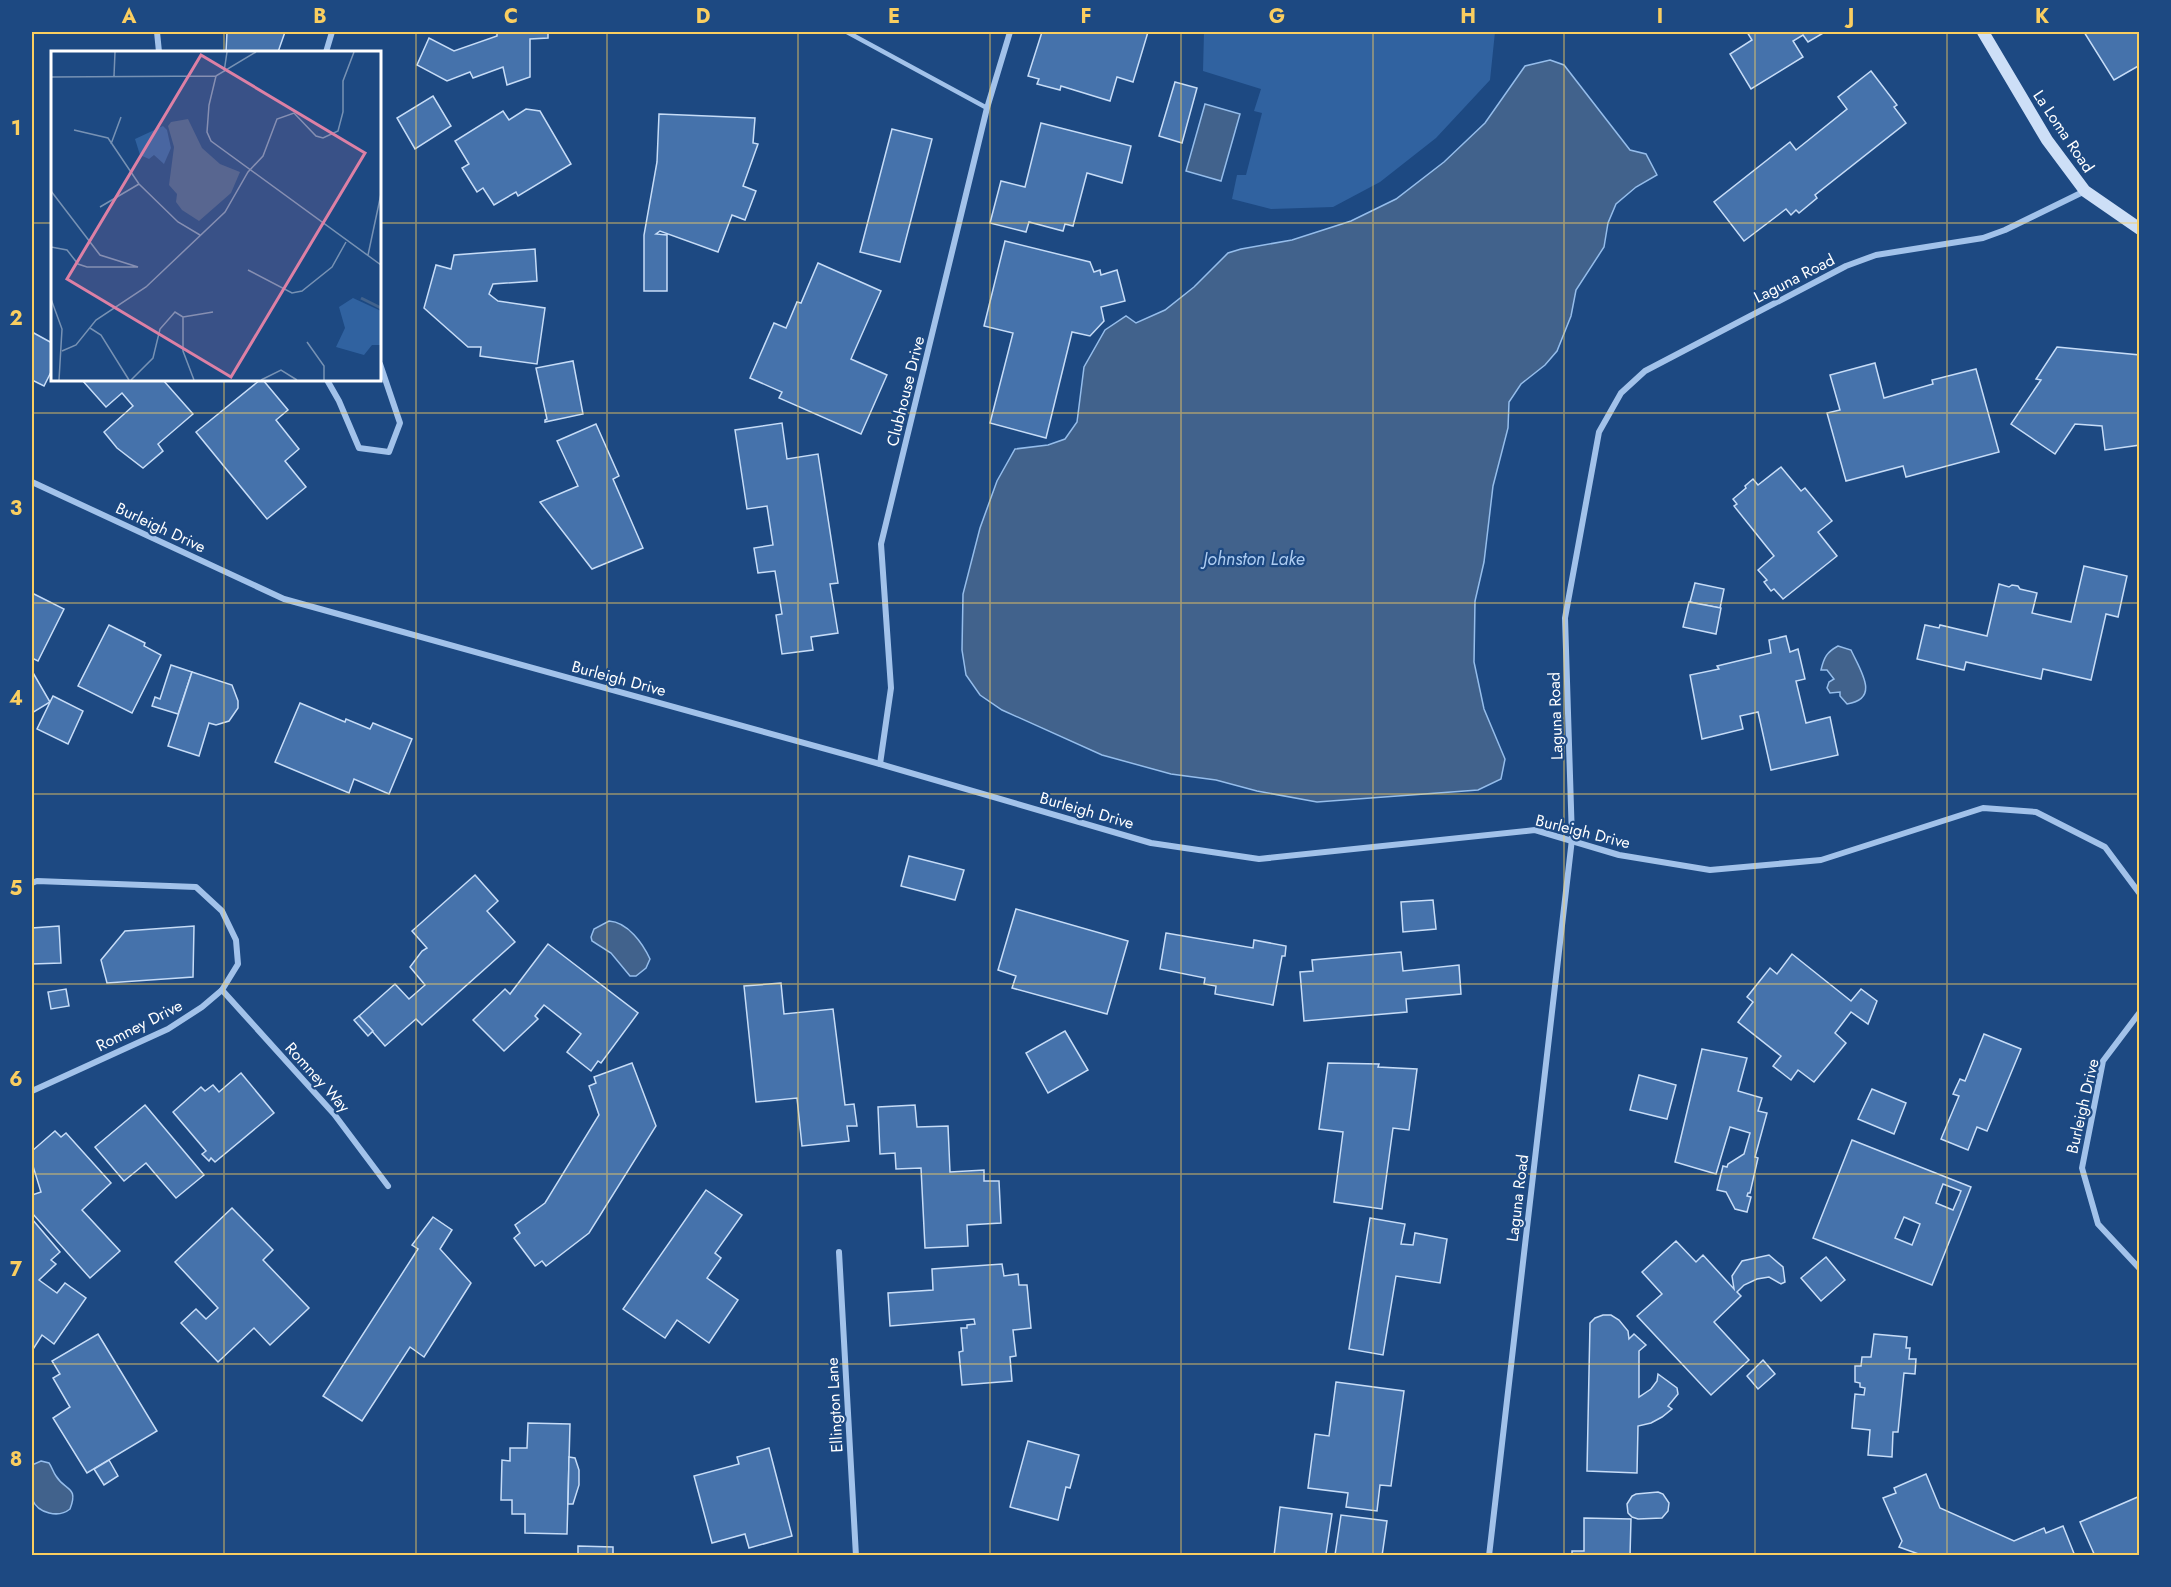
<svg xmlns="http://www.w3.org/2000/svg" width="2171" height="1587" viewBox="0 0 2171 1587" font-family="Jost,sans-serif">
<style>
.green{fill:#3062a0}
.water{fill:#41628c;stroke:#95bdeb;stroke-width:1.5}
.building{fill:#4572ab;stroke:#c6dcf7;stroke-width:1.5;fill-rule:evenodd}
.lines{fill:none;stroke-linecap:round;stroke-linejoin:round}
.lane{stroke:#a2c2ea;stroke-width:4.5}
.street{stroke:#a2c2ea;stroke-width:6}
.secondary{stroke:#cddff7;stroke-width:12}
.grid{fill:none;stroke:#face60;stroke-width:1.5;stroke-opacity:0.55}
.labels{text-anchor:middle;stroke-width:4.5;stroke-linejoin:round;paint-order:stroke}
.street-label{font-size:16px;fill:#fff;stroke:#1d4982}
.water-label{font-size:18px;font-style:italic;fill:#adccf1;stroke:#1d4982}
.inset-river{fill:none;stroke:#41628c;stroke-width:3}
.inset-road{fill:none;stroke:#7792b4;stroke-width:1.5}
.view{fill:#dd80a5;fill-opacity:0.15;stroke:#dd80a5;stroke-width:3}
.inset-edge{fill:none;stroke:#fff;stroke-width:3}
.neatline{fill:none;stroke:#face60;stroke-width:2}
.grid-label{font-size:20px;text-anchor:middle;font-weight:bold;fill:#face60}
</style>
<rect width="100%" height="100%" fill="#1d4982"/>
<path class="green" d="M1204,32H1495L1490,80L1436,138L1380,182L1333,207L1271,209L1232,199L1237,175H1246L1262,113L1254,111L1261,89L1203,71Z"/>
<g class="water">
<path d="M1550,60L1564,65L1630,150L1646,154L1657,175L1636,187L1616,204L1608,223L1604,247L1576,290L1571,316L1557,351L1545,365L1521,384L1509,402L1508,428L1493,486L1484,562L1475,601L1474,662L1484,709L1505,759L1501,779L1478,790L1317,802L1257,791L1216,780L1171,774L1102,755L1002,710L980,695L966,675L962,650L963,594L980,528L997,481L1015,449L1048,445L1065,439L1077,422L1084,367L1105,330L1126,316L1136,323L1165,310L1194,287L1228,253L1241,249L1292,240L1351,221L1396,199L1444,162L1485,123L1525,66Z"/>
<path d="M1205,104L1240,114L1221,181L1186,171Z"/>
<path d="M1838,646L1851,650C1860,670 1881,699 1847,704L1840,696V692L1830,693L1827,688L1829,682L1834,679L1827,670H1821C1824,657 1827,652 1838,646Z"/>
<path d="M609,921C628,922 643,944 650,959L646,968L636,976H630L611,953L592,941L591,937L594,929Z"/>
<path d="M41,1461L49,1463C52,1467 53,1472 56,1476C65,1491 79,1486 70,1509C59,1518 38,1514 32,1499C29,1490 31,1474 32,1465Z"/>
</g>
<g class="building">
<path d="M227,32H285L278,52H226Z"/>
<path d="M497,32H548V38L530,39V77L507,85L503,67L473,78L470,72L447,81L417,65L429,38L454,51L497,36Z"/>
<path d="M1042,32H1148L1133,82L1117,77L1110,101L1061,86L1060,90L1037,84L1039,79L1028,76Z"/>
<path d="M1747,32H1825L1808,42L1803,35L1793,41L1803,57L1751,89L1730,54L1752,40Z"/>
<path d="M2084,32H2140V65L2114,80Z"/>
<path d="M1871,71L1897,105L1894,107L1906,123L1815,195L1817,198L1799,213L1796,210L1791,215L1786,209L1744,241L1714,202L1790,142L1796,150L1847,109L1838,97Z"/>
<path d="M1175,82L1197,88L1182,143L1159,136Z"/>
<path d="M433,96L451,126L415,149L397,118Z"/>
<path d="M526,109L540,111L571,164L518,196L516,192L494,205L483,188L477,192L462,168L469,164L455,141L503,111L509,120Z"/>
<path d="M659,114L755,118L753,143L758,144L743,186L756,191L745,220L732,215L718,252L660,231L656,234L667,235V291H644V235L657,162Z"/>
<path d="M1041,123L1131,146L1122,183L1087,173L1073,226L1065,224L1063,231L1029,222L1026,232L990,223L1001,181L1025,187Z"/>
<path d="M892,129L932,139L900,262L860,252Z"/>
<path d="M1005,241L1090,262L1094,272L1100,270L1101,275L1117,270L1125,301L1101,307L1104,321L1090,336L1072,332L1046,438L990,423L1013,333L984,326Z"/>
<path d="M535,249L537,281L493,284L489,294L498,301L545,308L537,364L480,356L481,347H468L424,308L436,265L451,269L454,255Z"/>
<path d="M818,263L881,291L851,359L887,375L861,434L779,398L782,392L750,378L774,323L786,328L797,302L801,303Z"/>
<path d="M32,332L52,343V370L44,386L32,380Z"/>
<path d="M2057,347L2140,355V445L2105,450L2102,426L2075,424L2055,454L2011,424L2041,380L2036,379Z"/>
<path d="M573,361L583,414L545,422V420L547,419L536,368Z"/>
<path d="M1875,363L1884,398L1933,384L1932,380L1976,369L1999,452L1906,477L1903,466L1846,481L1827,413L1840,410L1830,375Z"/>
<path d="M82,380H163L193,414L158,444L163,451L143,468L117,448L104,432L133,406L122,393L106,407Z"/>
<path d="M260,380H263L288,410L276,420L299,449L285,461L306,487L267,519L196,432Z"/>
<path d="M782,423L787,459L818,454L838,583L830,584L838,633L811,637L813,650L782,654L776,615L782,614L775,571L758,573L754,548L773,545L767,506L747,509L735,430Z"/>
<path d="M596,424L619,476L613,479L643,548L592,569L540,502L578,486L557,441Z"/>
<path d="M1781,467L1801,491L1805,488L1832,521L1818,532L1837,556L1783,599L1774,589L1771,591L1764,582L1767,580L1758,570L1774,556L1734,506L1737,504L1733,499L1746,488L1745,486L1753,479L1758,485Z"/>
<path d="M2084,566L2127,576L2118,617L2106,614L2091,680L2043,669L2041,679L1966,662L1964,670L1917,659L1925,625L1939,628L1940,625L1987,636L1999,584L2009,587L2012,585L2018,586L2020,589L2037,593L2032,613L2071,622Z"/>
<path d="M1695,583L1724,589L1720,608L1690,602Z"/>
<path d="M32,593L64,609L38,661L32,658Z"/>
<path d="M1689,602L1721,608L1716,634L1683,627Z"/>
<path d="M109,625L145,643L144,646L161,655L132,713L78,686Z"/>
<path d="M1786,636L1790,652L1798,649L1805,679L1796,681L1806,723L1830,717L1838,755L1771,770L1758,712L1740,716L1743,729L1702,739L1690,675L1719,669L1717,666L1771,653L1769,640Z"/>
<path d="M171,665L192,672L178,714L152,706L155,697L160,699Z"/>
<path d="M32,671L50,702L32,713Z"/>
<path d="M192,672L232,685L238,701V708L229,721L216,725L209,723L199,756L168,746Z"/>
<path d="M53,696L83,711L68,744L37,729Z"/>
<path d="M300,703L345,722L346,719L370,729L373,723L412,739L389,794L354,779L349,793L275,762Z"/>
<path d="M909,856L964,870L955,900L901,886Z"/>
<path d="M475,875L498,901L487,911L515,942L422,1025L416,1019L385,1046L359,1016L395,984L409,999L425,985L410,967L422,951L427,948L412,931Z"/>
<path d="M1433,900L1436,929L1403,932L1401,902Z"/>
<path d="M1016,909L1128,941L1107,1014L1012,988L1016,976L998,970Z"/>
<path d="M59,926L61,963L32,964V928Z"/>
<path d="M194,926L193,977L107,983L101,960L125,931Z"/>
<path d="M1166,933L1253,948L1254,940L1286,946L1285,956H1282L1273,1005L1215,994L1216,986L1204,984L1205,978L1160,969Z"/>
<path d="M548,944L638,1013L601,1063L598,1061L591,1071L567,1052L581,1034L544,1005L535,1016L538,1019L504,1051L473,1020L505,989L510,994Z"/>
<path d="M1401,952L1403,971L1459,965L1461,994L1406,999L1407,1012L1304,1021L1300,972L1313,971L1312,960Z"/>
<path d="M1792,954L1851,1001L1861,989L1877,1001L1868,1024L1851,1012L1835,1033L1846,1043L1814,1082L1798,1070L1791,1080L1773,1066L1781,1056L1738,1022L1753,1002L1747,997L1770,968L1777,974Z"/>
<path d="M781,983L784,1014L833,1009L845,1105L854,1104L857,1126H847L849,1141L802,1146L797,1098L756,1102L744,986Z"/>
<path d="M66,989L69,1006L51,1009L48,992Z"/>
<path d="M359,1016L373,1031L368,1036L354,1020Z"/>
<path d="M1065,1031L1088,1070L1048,1093L1026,1053Z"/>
<path d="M1984,1034L2021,1049L1987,1131L1977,1127L1968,1150L1941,1139L1959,1096L1953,1094L1960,1079L1965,1081Z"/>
<path d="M1702,1049L1747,1058L1738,1091L1762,1098L1758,1111L1767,1113L1755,1157L1758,1158L1750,1193H1748L1747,1196L1751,1197L1747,1212L1735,1209L1726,1192L1717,1190L1723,1166L1727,1167L1728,1164L1744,1154L1750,1133L1730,1127L1716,1174L1675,1162Z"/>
<path d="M632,1063L656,1126L589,1233L546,1266L542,1261L535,1266L514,1238L520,1233L515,1225L545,1203L599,1115L589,1086L596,1083L594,1077Z"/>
<path d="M1328,1063L1379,1064L1378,1067L1417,1069L1409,1130L1393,1128L1382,1209L1334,1202L1343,1132L1319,1129Z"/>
<path d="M241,1073L274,1113L215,1162L211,1158L209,1161L202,1154L206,1151L173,1112L201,1087L205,1091L213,1085L219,1092Z"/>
<path d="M1639,1075L1676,1085L1667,1119L1630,1110Z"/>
<path d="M1872,1089L1906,1103L1894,1134L1858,1119Z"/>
<path d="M145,1105L204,1175L176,1198L146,1163L124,1181L95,1147Z"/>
<path d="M915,1105L917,1127L948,1126L950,1172L984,1170V1181H999L1001,1223L967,1225L968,1246L925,1248L921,1168L896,1169L895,1153L880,1154L878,1107Z"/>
<path d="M55,1131L61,1137L66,1133L111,1183L82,1210L120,1251L90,1278L32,1213V1195L41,1192L32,1163V1151Z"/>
<path d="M1852,1140L1971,1187L1932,1285L1813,1238ZM1943,1184L1961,1191L1953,1210L1936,1203ZM1904,1217L1920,1224L1912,1245L1895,1238Z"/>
<path d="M706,1190L742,1215L715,1253L721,1258L707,1278L738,1300L709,1343L677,1320L665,1338L623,1309Z"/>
<path d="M232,1208L273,1250L263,1260L309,1308L270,1345L254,1328L218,1362L181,1323L196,1309L206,1319L218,1308L175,1262Z"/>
<path d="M433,1217L452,1230L440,1249L471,1283L424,1357L410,1347L362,1421L323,1396L418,1249L412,1245Z"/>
<path d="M1370,1218L1405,1224L1401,1244L1413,1245L1415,1233L1447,1239L1440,1283L1396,1276L1383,1355L1349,1349Z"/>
<path d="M32,1219L60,1252L51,1260L56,1264L39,1280L57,1293L65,1283L86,1298L54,1344L42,1335L32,1351Z"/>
<path d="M1676,1241L1696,1262L1703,1255L1734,1289L1732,1276L1742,1261L1769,1255L1783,1267L1785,1282L1781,1284L1769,1277L1757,1279L1744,1285L1737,1292L1741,1296L1714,1322L1749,1360L1711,1395L1637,1316L1662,1294L1642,1272Z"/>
<path d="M1826,1257L1845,1280L1821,1301L1801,1278Z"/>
<path d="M1002,1264L1004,1276L1018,1274L1019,1285H1027L1031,1328L1013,1330L1016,1356L1010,1357L1012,1381L962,1385L959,1352L963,1351L961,1328H967V1325L975,1324L974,1319L890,1326L888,1293L933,1290L932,1269Z"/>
<path d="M1603,1315H1611L1619,1320L1628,1331L1629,1339L1634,1334L1646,1345L1639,1351V1397L1651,1389L1657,1381L1658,1374L1677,1388L1678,1394L1668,1406L1672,1409L1662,1417L1651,1423L1638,1426L1637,1473L1587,1471L1590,1323L1595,1318Z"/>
<path d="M98,1334L157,1431L87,1473L53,1418L70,1407L53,1378L60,1374L52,1361Z"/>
<path d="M1874,1334L1907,1337L1906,1348H1910L1909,1359H1916L1915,1374L1904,1373L1898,1432H1893L1892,1457L1868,1455L1870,1430L1852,1428L1855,1394L1864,1395L1865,1388L1860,1387V1383L1855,1382V1366H1861L1862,1357H1871Z"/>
<path d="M1763,1360L1775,1374L1758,1389L1747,1376Z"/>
<path d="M1336,1382L1404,1391L1391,1486L1380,1485L1377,1511L1346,1507L1348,1493L1308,1488L1315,1434L1329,1436Z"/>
<path d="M528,1423L570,1424L567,1534L525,1533V1514H512V1500H501L502,1460L510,1461V1448H527Z"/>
<path d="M1028,1441L1079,1455L1070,1488L1066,1487L1058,1520L1010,1507Z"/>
<path d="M769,1448L792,1536L749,1548L745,1534L712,1543L694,1476L739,1464L737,1457Z"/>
<path d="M569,1457L575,1458L579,1470V1485L573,1504H568Z"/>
<path d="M109,1460L118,1476L104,1485L94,1469Z"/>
<path d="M1926,1474L1940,1508L2014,1541L2044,1528L2046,1533L2063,1526L2075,1556H1924L1899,1547L1902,1541L1883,1498L1896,1493L1894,1488Z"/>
<path d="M1658,1492L1663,1494L1669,1503L1668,1511L1662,1518L1638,1519L1632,1517L1628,1513L1627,1504L1632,1496L1636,1494Z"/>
<path d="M2140,1496V1556H2095L2080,1522Z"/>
<path d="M1280,1507L1332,1514L1326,1554L1335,1555L1341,1515L1387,1521L1382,1556H1274Z"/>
<path d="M1584,1518L1631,1519L1630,1556H1572V1551H1584Z"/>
<path d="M578,1546L613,1547V1556H578Z"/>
</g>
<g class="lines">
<path class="lane" d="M847,32L987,108"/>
<g class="street">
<path d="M157,32L159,52"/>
<path d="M326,52L332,32"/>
<path d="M327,380L339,401L359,448L389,452L400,423L380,364"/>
<path d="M32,482L284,599L880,764L1151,843L1259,859L1535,830L1619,855L1710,870L1821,860L1983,808L2036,812L2105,847L2140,894"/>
<path d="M880,764L891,688L881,544L987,108L1010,32"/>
<path d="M32,883L37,881L196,887L222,911L236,940L238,964L222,990L202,1007L168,1029L32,1091"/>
<path d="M222,990L334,1114L388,1186"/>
<path d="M2140,1012L2103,1061L2082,1168L2098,1224L2140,1269"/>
<path d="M839,1252L856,1556"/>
<path d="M1489,1556L1572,839L1565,618L1599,432L1621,393L1645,371L1846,266L1876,255L1983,238L2005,230L2085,191"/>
</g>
<path class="secondary" d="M1983,32L2047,140L2085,191L2140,229"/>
</g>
<path class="grid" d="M224,32V52M416,32V1556M607,32V1556M798,32V1556M990,32V1556M1181,32V1556M1373,32V1556M1564,32V1556M1755,32V1556M1947,32V1556M32,223H52M380,223H2140M224,380V1556M32,413H2140M32,603H2140M32,794H2140M32,984H2140M32,1174H2140M32,1364H2140"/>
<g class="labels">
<g class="street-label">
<text transform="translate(2064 131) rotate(56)" y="6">La Loma Road</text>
<text transform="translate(1794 278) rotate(-27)" y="6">Laguna Road</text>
<text transform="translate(905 391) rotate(-76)" y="6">Clubhouse Drive</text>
<text transform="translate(161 527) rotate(25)" y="6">Burleigh Drive</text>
<text transform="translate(619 678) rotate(15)" y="6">Burleigh Drive</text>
<text transform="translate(1555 716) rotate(-92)" y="6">Laguna Road</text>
<text transform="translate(1087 810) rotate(16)" y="6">Burleigh Drive</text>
<text transform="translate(1583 831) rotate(14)" y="6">Burleigh Drive</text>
<text transform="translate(139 1025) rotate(-27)" y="6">Romney Drive</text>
<text transform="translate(318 1077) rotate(48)" y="6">Romney Way</text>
<text transform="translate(2082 1106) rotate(-77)" y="6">Burleigh Drive</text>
<text transform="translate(1517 1198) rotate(-83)" y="6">Laguna Road</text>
<text transform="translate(834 1405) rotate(-93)" y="6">Ellington Lane</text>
</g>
<g class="water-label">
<text x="1254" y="565">Johnston Lake</text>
</g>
</g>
<g transform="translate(51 51)">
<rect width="330" height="330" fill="#1d4982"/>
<path d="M112,75L116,79L120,97L113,113L103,104L98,108L89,104L84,88ZM302,247L330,260V294H321L313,304L285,296L294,277L288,256Z" fill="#3062a0"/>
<path d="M137,68L151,97L169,113L189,121L180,142L148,170L131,159L125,151L126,143L118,134L123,96L117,75L120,71Z" fill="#41628c"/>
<path class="inset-river" d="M310,247L330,257"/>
<path class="inset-road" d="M173,21L176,1M63,25L64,1M165,25L158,54L156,81L160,90L330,214M0,26L165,25L205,1M23,79L57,87L88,133L127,171L149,184M60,93L70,66M0,140L49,204L87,216H36L27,213L16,199L0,196M49,156L88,133M317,204L330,143M197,219L241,242L251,240L281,216L295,191M0,248L11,278L8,329M132,266L162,261M39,277L50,284L78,329M256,291L273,315V329M11,300L25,294L45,269L95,236L174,161L197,121L212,105L226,68L243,62L265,85L272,87L287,80L292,61V30L303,1M80,329L102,307L109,278L124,261L132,266V300L143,329M210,329L230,319L246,329"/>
<path class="view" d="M150,4L314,102L180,326L16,228Z"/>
<rect width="330" height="330" class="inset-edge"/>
</g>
<rect width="2171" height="1587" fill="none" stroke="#1d4982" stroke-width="66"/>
<rect x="33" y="33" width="2105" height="1521" class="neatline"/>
<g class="grid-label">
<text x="129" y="23">A</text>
<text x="320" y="23">B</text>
<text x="511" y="23">C</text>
<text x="703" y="23">D</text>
<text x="894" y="23">E</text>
<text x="1086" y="23">F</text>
<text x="1277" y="23">G</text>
<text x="1468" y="23">H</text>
<text x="1660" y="23">I</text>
<text x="1851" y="23">J</text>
<text x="2042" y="23">K</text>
<text x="16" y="135">1</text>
<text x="16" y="325">2</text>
<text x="16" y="515">3</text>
<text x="16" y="705">4</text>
<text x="16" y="895">5</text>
<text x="16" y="1086">6</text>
<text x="16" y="1276">7</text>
<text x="16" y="1466">8</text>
</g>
</svg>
